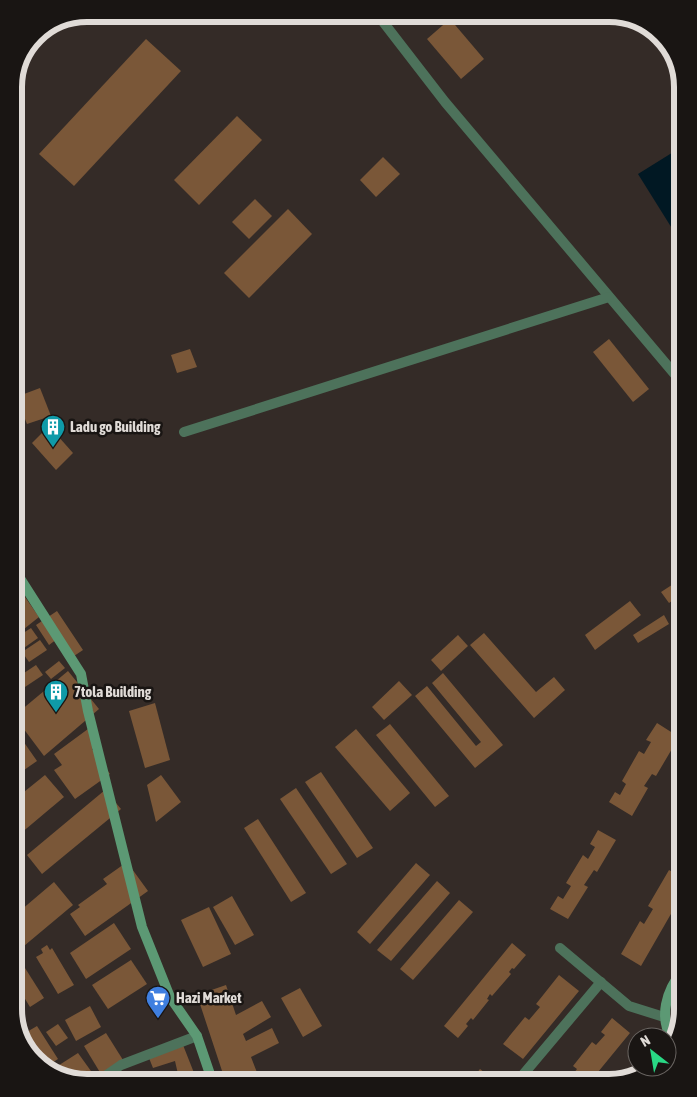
<svg xmlns="http://www.w3.org/2000/svg" width="697" height="1097" viewBox="0 0 697 1097" font-family="'Asap Condensed',sans-serif">
<style>
.water{fill:#011823}
.building{fill:#7a5738}
.lines{fill:none;stroke-linecap:round;stroke-linejoin:round}
.lane{stroke:#4d725b;stroke-width:10}
.street{stroke:#4d725b;stroke-width:10}
.secondary{stroke:#5c9974;stroke-width:10}
.labels{text-anchor:middle;stroke-width:5;stroke-linejoin:round;paint-order:stroke}
.poi-label{font-size:15px;font-weight:bold;fill:#e0dbd7;stroke:#191513;text-anchor:start}
.rim{fill:none;stroke:#e0dbd7;stroke-width:6}
</style>
<rect width="100%" height="100%" fill="#342b27"/>
<path class="water" d="M683,146V246L638,174Z"/>
<g class="building">
<path d="M450,19L484,59L461,79L427,39Z"/>
<path d="M146,39L181,71L74,186L39,154Z"/>
<path d="M237,116L262,140L199,205L174,180Z"/>
<path d="M383,157L400,174L376,197L360,180Z"/>
<path d="M255,199L272,216L249,239L232,222Z"/>
<path d="M288,209L312,234L249,298L224,273Z"/>
<path d="M609,339L649,389L633,402L593,352Z"/>
<path d="M190,349L197,367L177,373L171,355Z"/>
<path d="M40,388L51,416L27,424L16,397Z"/>
<path d="M49,426L73,453L56,470L32,443Z"/>
<path d="M681,579L683,587L680,589L683,593L669,603L661,592Z"/>
<path d="M18,587L39,617L24,629L14,614V590Z"/>
<path d="M630,601L641,615L595,650L585,635Z"/>
<path d="M57,611L83,650L74,656L61,636L49,645L36,625Z"/>
<path d="M664,615L669,624L638,643L633,635Z"/>
<path d="M31,628L38,638L21,650L14,639Z"/>
<path d="M484,633L536,692L554,677L565,690L534,718L470,645Z"/>
<path d="M458,635L468,646L441,671L431,660Z"/>
<path d="M40,640L47,650L29,662L22,652Z"/>
<path d="M59,661L65,668L51,679L45,672Z"/>
<path d="M36,665L43,675L25,687L18,677Z"/>
<path d="M68,671L99,709L44,756L14,716Z"/>
<path d="M443,673L503,745L475,768L415,696L427,686L476,746L481,742L432,683Z"/>
<path d="M399,681L412,695L384,720L372,707Z"/>
<path d="M155,703L170,760L145,768L129,711Z"/>
<path d="M657,723L679,737L656,776L652,774L644,786L648,788L632,816L609,802L615,792L620,795L626,784L622,781L639,751L644,754L651,742L646,740Z"/>
<path d="M390,724L449,796L435,807L376,735Z"/>
<path d="M14,728L37,761L14,777Z"/>
<path d="M88,729L99,743L92,749L110,774L75,799L54,770L62,765L54,754Z"/>
<path d="M356,729L410,793L390,811L335,747Z"/>
<path d="M321,772L373,848L357,858L305,782Z"/>
<path d="M45,775L64,797L14,839V800Z"/>
<path d="M161,775L181,802L156,822L147,785Z"/>
<path d="M296,788L347,864L331,874L280,799Z"/>
<path d="M105,790L121,809L42,874L27,855Z"/>
<path d="M258,819L306,893L291,902L244,828Z"/>
<path d="M598,830L616,840L597,872L594,870L584,885L588,887L568,919L550,909L558,896L563,899L571,886L566,883L583,855L588,859L595,847L590,844Z"/>
<path d="M127,862L148,891L85,936L70,914L80,907L78,905L107,884L103,879Z"/>
<path d="M416,863L430,875L370,944L357,932Z"/>
<path d="M669,870L683,878V893L641,966L621,954L640,921L644,924L653,909L648,906Z"/>
<path d="M437,881L450,893L391,961L377,950Z"/>
<path d="M54,882L73,905L18,951L14,946V916Z"/>
<path d="M14,892L22,905L14,910Z"/>
<path d="M232,896L254,935L235,945L213,907Z"/>
<path d="M459,900L473,912L413,980L400,969Z"/>
<path d="M209,907L231,954L203,967L181,920Z"/>
<path d="M114,923L131,949L86,979L70,953Z"/>
<path d="M512,943L526,955L514,969L512,968L509,972L511,974L492,996L490,994L487,999L489,1000L473,1020L471,1018L466,1024L468,1026L458,1038L444,1026Z"/>
<path d="M47,945L50,950L52,948L74,985L58,994L36,957L43,953L41,949Z"/>
<path d="M131,960L147,984L108,1009L92,985Z"/>
<path d="M25,968L44,998L30,1007L14,981V975Z"/>
<path d="M559,975L579,991L523,1059L503,1044L525,1017L529,1020L540,1007L536,1004Z"/>
<path d="M226,985L236,1015L262,1001L271,1017L243,1034L246,1041L272,1028L279,1043L251,1057L261,1083H226L197,995Z"/>
<path d="M14,986L21,997L14,1002Z"/>
<path d="M300,988L322,1026L303,1037L281,998Z"/>
<path d="M90,1006L101,1027L76,1041L65,1020Z"/>
<path d="M612,1018L630,1033L589,1083H559L566,1075L570,1078L577,1069L573,1066L592,1042L596,1045L605,1035L601,1032Z"/>
<path d="M58,1024L68,1038L56,1046L46,1032Z"/>
<path d="M37,1026L58,1059L44,1068L22,1042L20,1036Z"/>
<path d="M106,1033L123,1060L101,1074L84,1046Z"/>
<path d="M183,1045L198,1083H180L175,1061L153,1068L149,1058Z"/>
<path d="M78,1053L96,1078L89,1083L56,1074L53,1069Z"/>
<path d="M480,1069L498,1083H469Z"/>
<path d="M125,1077L127,1083H111Z"/>
</g>
<g class="lines">
<g class="lane">
<path d="M377,14L445,102L683,384"/>
<path d="M184,432L609,297"/>
</g>
<g class="street">
<path d="M560,948L629,1006L664,1017"/>
<path d="M95,1083L121,1065L197,1036"/>
<path d="M516,1083L601,982"/>
</g>
<g class="secondary">
<path d="M14,569L81,674L88,711L142,927L170,997L197,1036L213,1083"/>
<path d="M673,1042C658,1017 666,991 683,970"/>
</g>
</g>
<defs>
<symbol id="building-pin" viewBox="-11 -11 22 30"><path d="M0 17L-7.5 6A9.5 9.5 0 1 1 7.5 6Z" fill="#0f9aa8" stroke="#191513"/><path d="M-4-6H4V6H1V3H-1V6H-4ZM-2.5-4.3h1.7v1.8h-1.7ZM.8-4.3h1.7v1.8H.8ZM-2.5-1h1.7V.8h-1.7ZM.8-1h1.7V.8H.8Z" fill="#fff"/></symbol>
<symbol id="supermarket-pin" viewBox="-11 -11 22 30"><path d="M0 17L-7.5 6A9.5 9.5 0 1 1 7.5 6Z" fill="#3f7fe0" stroke="#191513"/><path d="M-6-5.5h2.5l.6 2H6L4.5 2H-2.5L-4.4-4H-6ZM-1.5 3.2a1.3 1.3 0 1 0 .1 0ZM3 3.2a1.3 1.3 0 1 0 .1 0Z" fill="#fff"/></symbol>
</defs>
<g fill-rule="evenodd">
<use href="#building-pin" x="39" y="413" width="28" height="38"/>
<use href="#building-pin" x="42" y="678" width="28" height="38"/>
<use href="#supermarket-pin" x="144" y="984" width="28" height="38"/>
</g>
<g class="labels">
<g class="poi-label">
<text x="70" y="432">Ladu go Building</text>
<text x="74" y="697">7tola Building</text>
<text x="176" y="1003">Hazi Market</text>
</g>
</g>
<path d="M0 0H697V1097H0ZM87 22H609A65 65 0 0 1 674 87V1009A65 65 0 0 1 609 1074H87A65 65 0 0 1 22 1009V87A65 65 0 0 1 87 22Z" fill="#191513" fill-rule="evenodd"/>
<path class="rim" d="M87 22H609A65 65 0 0 1 674 87V1009A65 65 0 0 1 609 1074H87A65 65 0 0 1 22 1009V87A65 65 0 0 1 87 22Z"/>
<g transform="translate(652 1052) rotate(329)"><circle r="24" fill="#191513" stroke="#696461"/>
<path d="M0-4L9 19L0 12L-9 19Z" fill="#29d885"/>
<text y="-8" font-size="14" font-weight="bold" text-anchor="middle" fill="#e0dbd7">N</text>
</g>
</svg>
